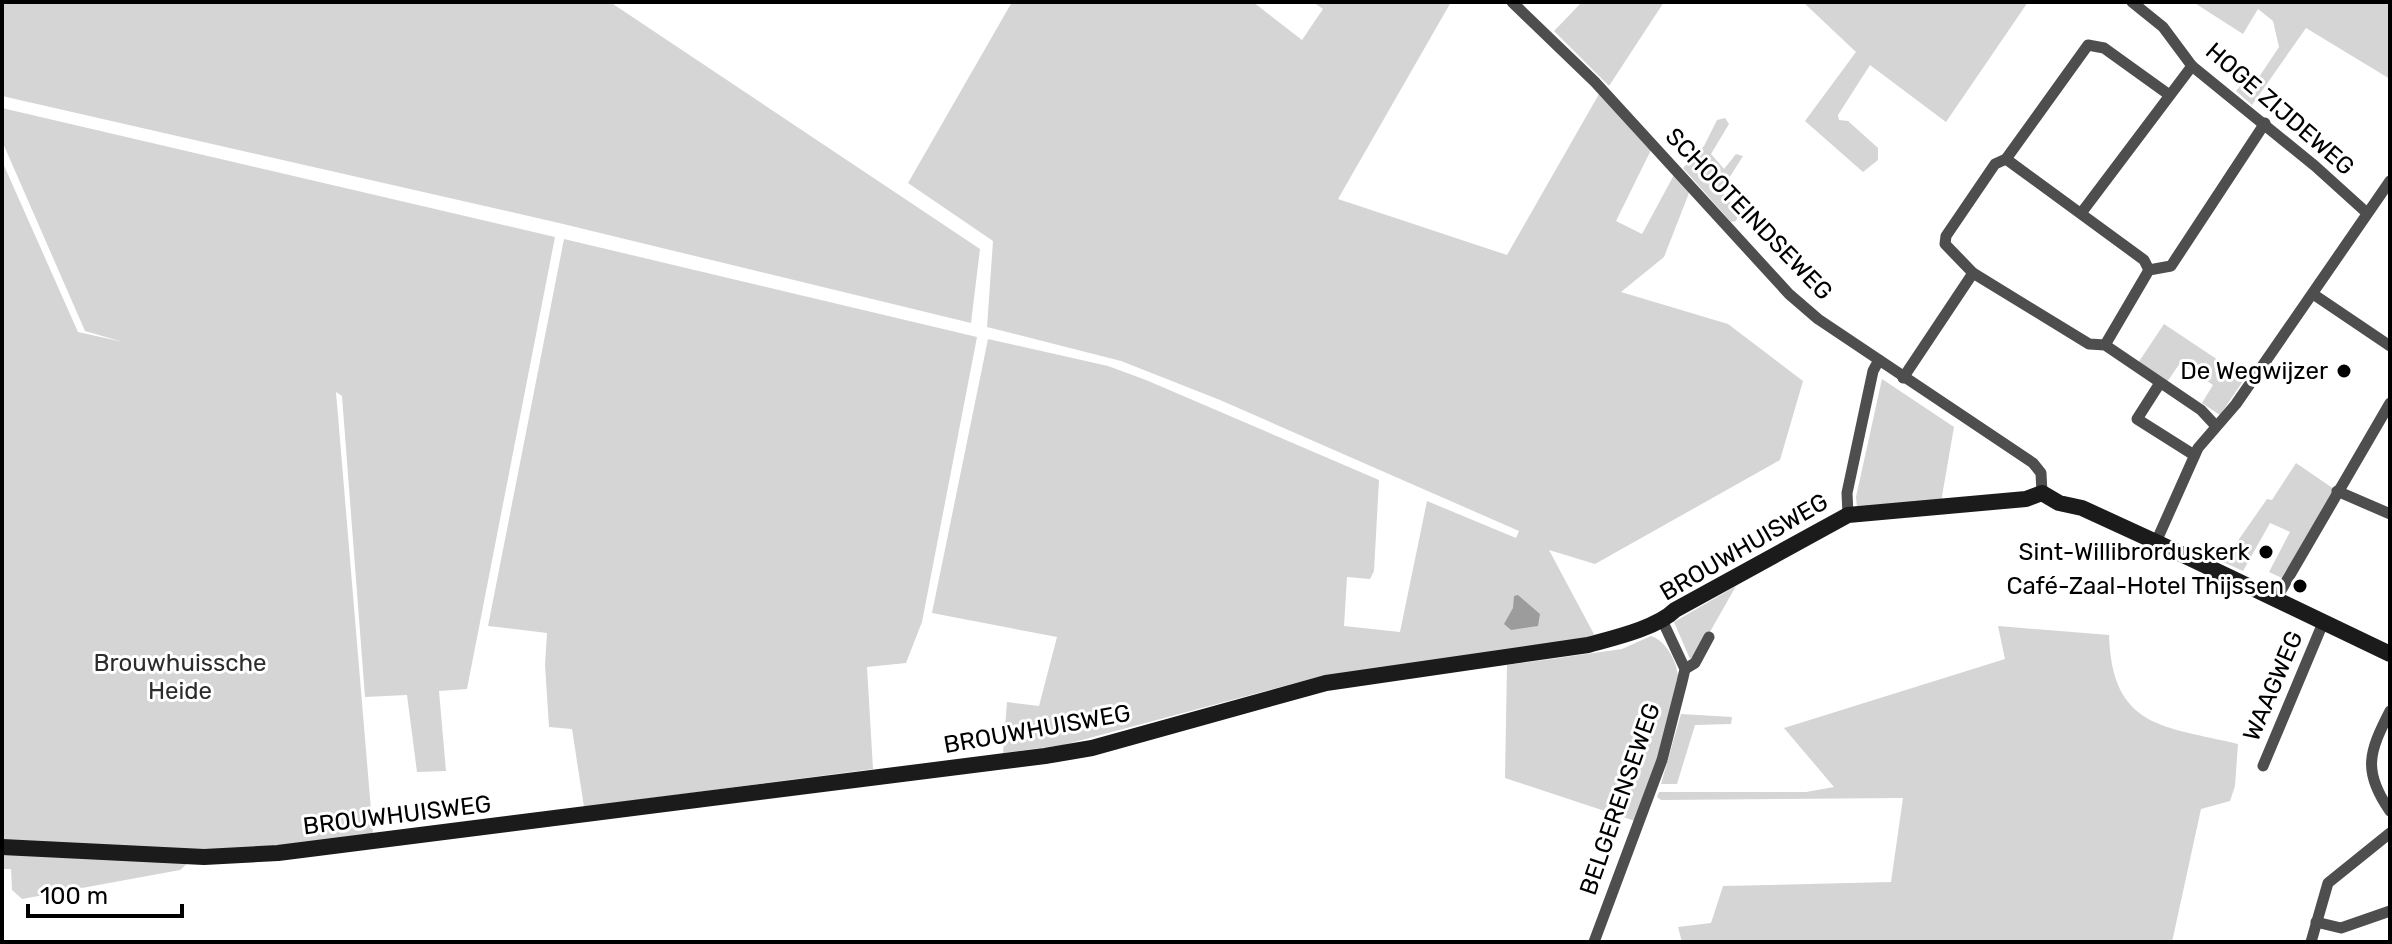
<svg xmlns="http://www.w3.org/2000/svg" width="2392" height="944" viewBox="0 0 2392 944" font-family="Rubik,sans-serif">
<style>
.green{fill:#d5d5d5}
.water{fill:#9c9c9c}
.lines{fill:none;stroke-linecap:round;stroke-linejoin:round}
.street{stroke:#4e4e4e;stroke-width:11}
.secondary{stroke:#1b1b1b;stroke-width:16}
.poi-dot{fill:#000;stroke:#fff;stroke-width:3}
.labels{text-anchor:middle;stroke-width:6;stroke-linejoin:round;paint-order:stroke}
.street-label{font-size:24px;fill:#000;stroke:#fff}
.poi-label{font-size:24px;fill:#000;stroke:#fff;text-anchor:end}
.park-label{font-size:24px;fill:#2c2c2c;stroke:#fff}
</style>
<rect width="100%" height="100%" fill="#fff"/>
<g class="green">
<path d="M2,2H610L980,249L971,323L559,223L2,96Z"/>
<path d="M1012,2H1253L1302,40L1323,9L1313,2H1451L1338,199L1507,255L1599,94L1651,150L1616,221L1642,234L1674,175L1689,193L1664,257L1621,292L1728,324L1803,381L1780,460L1595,564L1549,550L1596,638L1318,677L1063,745L1003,753L1007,702L1039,706L1057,637L932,613L988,339L1108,366L1146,380L1379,480L1374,571L1370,579L1347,577L1344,626L1400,632L1427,501L1516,538L1519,531L1220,400L1121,361L987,327L993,241L908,183Z"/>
<path d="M1582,2H1664L1609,86L1554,31Z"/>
<path d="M1803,2H2028L1946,122L1870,65L1838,115L1839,120L1848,121L1878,148V160L1863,172L1805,121L1856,52Z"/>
<path d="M2193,2H2390V79L2306,28L2252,105L2236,91L2241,85L2251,89L2279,47L2273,21L2258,9L2243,34Z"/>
<path d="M2,108L555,237L467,689L439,691L446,771L417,772L407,695L365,697L342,396L336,392L373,834L188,863L180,870L22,899L12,890L11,869H2V161L78,332L123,342L85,331L2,141Z"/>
<path d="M1725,118L1729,124L1711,154L1724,169L1736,154L1743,156L1721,191L1739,213L1736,221L1731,222L1683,168L1704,146L1717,120Z"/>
<path d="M564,239L977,337L922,622L906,663L867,667L873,769L584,807L572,729L549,727L545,665L547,633L488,626Z"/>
<path d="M2164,324L2245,378L2220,415L2202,403L2213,385L2180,363L2167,382L2138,363Z"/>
<path d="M1882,379L1954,427L1941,502L1857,508L1856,497Z"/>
<path d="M2296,463L2334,489L2282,578L2269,572L2290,532L2270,523L2243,571L2223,562L2267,499L2272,500Z"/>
<path d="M1736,586L1698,653L1690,659L1674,622Z"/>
<path d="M1998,626L2109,635C2112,729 2164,726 2238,744L2235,786L2230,801L2201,809L2172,942H1682L1678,927L1711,923L1723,886L1891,882L1903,798L1661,800L1657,797L1659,792H1806L1834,787L1784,728L2005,659Z"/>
<path d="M1651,636C1665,640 1677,661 1678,676C1681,703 1646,791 1635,821L1505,778L1507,665L1622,649Z"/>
<path d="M1681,714L1732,717L1731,724L1695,725L1677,784H1661Z"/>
</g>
<path class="water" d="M1518,595L1540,614L1538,626L1511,630L1504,624L1513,608L1514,596Z"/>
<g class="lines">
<g class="street">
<path d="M1512,2L1595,82L1789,294L1818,319L2033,463L2041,473L2042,493"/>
<path d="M2132,2L2163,27L2192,66L2315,166L2367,213"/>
<path d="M2168,94L2104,48L2088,45L2006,159L1995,164L1946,236L1945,244L1973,273L2089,344L2105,345L2201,410L2215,425"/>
<path d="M2006,159L2144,260L2149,270"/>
<path d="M2082,212L2192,66"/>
<path d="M2313,294L2390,346"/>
<path d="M2105,345L2149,270L2171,266L2265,123"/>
<path d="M1903,378L1973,273"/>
<path d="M2160,383L2137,419L2194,455"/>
<path d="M2337,491L2390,514"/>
<path d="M1848,515L1847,493L1873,371L1879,360"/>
<path d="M2156,542L2198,448L2236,404L2390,181"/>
<path d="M2276,599L2390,403"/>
<path d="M1685,669L1695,663L1709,637"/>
<path d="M2390,711C2369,752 2362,771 2390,811"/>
<path d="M2263,766L2323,623"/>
<path d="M2316,922L2341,928L2390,911"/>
<path d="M1594,942L1662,760L1682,682L1685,669L1663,622"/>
<path d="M2311,942L2328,883L2390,833"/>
</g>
<path class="secondary" d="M2,847L204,857L278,853L1045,756L1092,748L1326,683L1588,645C1613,638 1657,628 1675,610L1848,515L2026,499L2042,493L2059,503L2082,508L2156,542L2390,654"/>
</g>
<g class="poi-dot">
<circle cx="2344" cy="371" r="8"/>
<circle cx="2266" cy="552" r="8"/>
<circle cx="2300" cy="586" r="8"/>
</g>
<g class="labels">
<g class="street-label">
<text transform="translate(2280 109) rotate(41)" y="8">HOGE ZIJDEWEG</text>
<text transform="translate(1749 214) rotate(46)" y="8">SCHOOTEINDSEWEG</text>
<text transform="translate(1744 547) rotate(-30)" y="8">BROUWHUISWEG</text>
<text transform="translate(2273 686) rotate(-67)" y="8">WAAGWEG</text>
<text transform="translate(1037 729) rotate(-10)" y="8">BROUWHUISWEG</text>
<text transform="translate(1620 799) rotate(-71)" y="8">BELGERENSEWEG</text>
<text transform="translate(397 815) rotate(-7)" y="8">BROUWHUISWEG</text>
</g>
<g class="poi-label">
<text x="2328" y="379">De Wegwijzer</text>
<text x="2250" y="560">Sint-Willibrorduskerk</text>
<text x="2284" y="594">Café-Zaal-Hotel Thijssen</text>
</g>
<g class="park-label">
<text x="180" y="671">Brouwhuissche<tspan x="180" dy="28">Heide</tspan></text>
</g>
</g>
<rect width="2392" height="944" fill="none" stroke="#000000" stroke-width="8"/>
<path d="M28 904v12h154v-12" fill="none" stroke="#000000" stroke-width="4"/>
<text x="40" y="904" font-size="24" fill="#000000" stroke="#ffffff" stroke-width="6" paint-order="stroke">100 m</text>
</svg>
